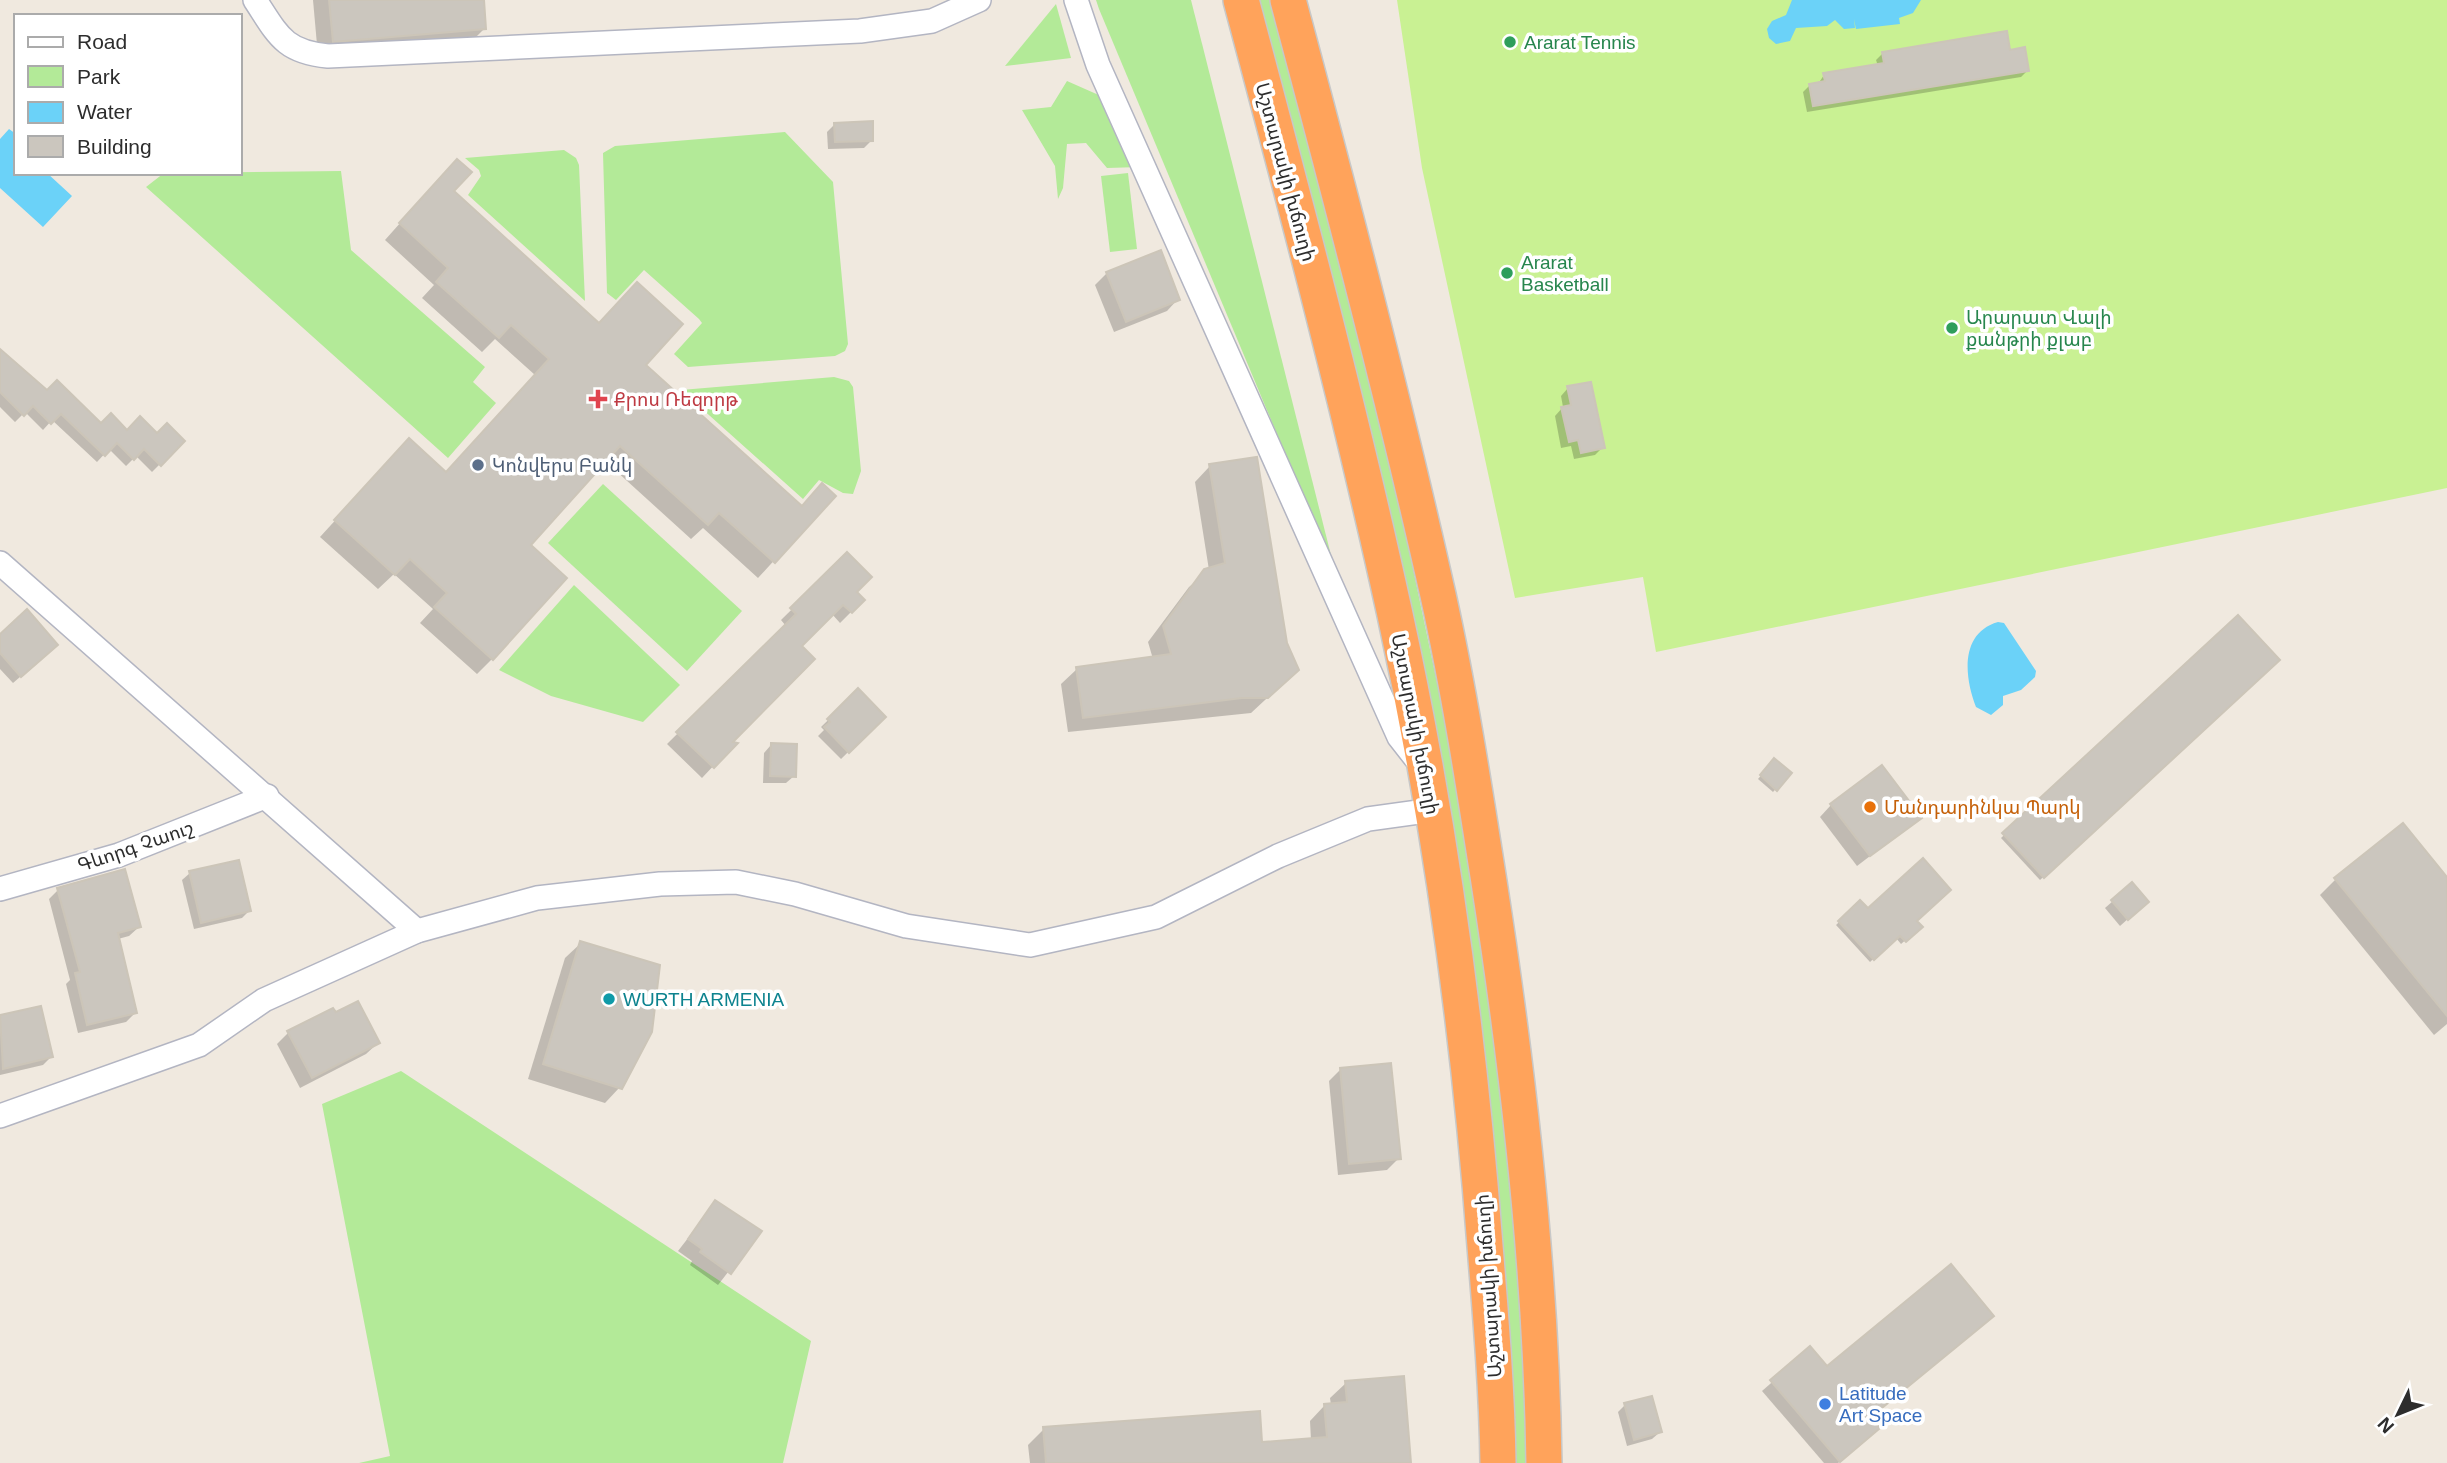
<svg xmlns="http://www.w3.org/2000/svg" width="2447" height="1463" viewBox="0 0 2447 1463" font-family="Helvetica,'Noto Sans Armenian',sans-serif">
<style>
.green{fill:#b3ea98}
.pitch{fill:#c9f193}
.water{fill:#6bd2f8}
.shadow{fill:#0003}
.building{fill:#cbc6be;stroke:#ccc5b8;stroke-width:2}
.lines{fill:none;stroke-linecap:round;stroke-linejoin:round}
.minor-casing{stroke:#b3b5c2;stroke-width:26}
.highway-casing{stroke:#c8c8c8;stroke-width:38}
.minor{stroke:#fff;stroke-width:23}
.highway{stroke:#ffa35b;stroke-width:35}
.leisure-dot{fill:#2e9e5b;stroke:#fff;stroke-width:2.5}
.health-dot{fill:#e0444e;stroke:#fff;stroke-width:2.5}
.service-dot{fill:#5c6f8a;stroke:#fff;stroke-width:2.5}
.food-dot{fill:#e8710a;stroke:#fff;stroke-width:2.5}
.culture-dot{fill:#0f9aa8;stroke:#fff;stroke-width:2.5}
.shop-dot{fill:#3f7fe0;stroke:#fff;stroke-width:2.5}
.labels{text-anchor:middle;stroke-width:7;stroke-linejoin:round;paint-order:stroke}
.leisure-label{font-size:19px;fill:#27864d;stroke:#fff;text-anchor:start}
.street-label{font-size:19px;fill:#2d2d2d;stroke:#fff}
.health-label{font-size:19px;fill:#be3a42;stroke:#fff;text-anchor:start}
.service-label{font-size:19px;fill:#4e5e75;stroke:#fff;text-anchor:start}
.food-label{font-size:19px;fill:#c56008;stroke:#fff;text-anchor:start}
.culture-label{font-size:19px;fill:#0d838f;stroke:#fff;text-anchor:start}
.shop-label{font-size:19px;fill:#366cbe;stroke:#fff;text-anchor:start}
</style>
<rect width="100%" height="100%" fill="#f0e9df"/>
<g class="green">
<path d="M1096,0H1191L1336,575L1099,9Z"/>
<path d="M1254,0H1273L1385,436L1462,801L1489,975L1519,1254L1529,1463H1510L1489,1137Z"/>
<path d="M1056,4L1071,58L1005,66Z"/>
<path d="M1067,81L1110,100L1140,167L1107,168L1086,143L1067,144L1063,188L1058,199L1055,166L1022,110L1051,107Z"/>
<path d="M785,132L833,182L848,344L845,351L835,356L688,367L674,354L702,323L699,319L644,270L616,300L607,293L603,153L615,146Z"/>
<path d="M564,150L576,158L579,165L585,301L468,195L481,176L479,170L465,158Z"/>
<path d="M341,171L351,250L485,367L473,382L496,403L448,458L146,187L164,173Z"/>
<path d="M1128,173L1137,249L1110,252L1101,176Z"/>
<path d="M834,377L849,381L853,387L861,471L853,494L843,493L819,480L803,499L681,390Z"/>
<path d="M603,484L742,611L687,671L548,543Z"/>
<path d="M574,585L680,685L643,722L551,696L499,670Z"/>
<path d="M401,1071L811,1341L783,1463H359L390,1456L322,1104Z"/>
</g>
<path class="pitch" d="M1397,0H2447V488L1656,652L1643,577L1515,598L1422,168Z"/>
<g class="water">
<path d="M1792,0H1921L1913,13L1899,18L1900,24L1856,29L1854,19L1855,28L1844,29L1835,20L1827,26L1796,28L1790,41L1776,44L1769,38L1767,29L1772,21L1786,15Z"/>
<path d="M9,129L16,134V173H47L72,196L43,227L0,188V139Z"/>
<path d="M1998,622L2004,623L2036,671L2035,677L2021,690L2003,696V705L1991,715L1976,707C1964,676 1960,633 1998,622Z"/>
</g>
<g class="shadow">
<path d="M313,0H482L485,28L469,44L318,56Z"/>
<path d="M2009,52L2027,71L2021,77L1807,112L1803,92L1810,85L1818,84L1824,75L1878,66L1876,60L1883,53Z"/>
<path d="M835,124L872,140L864,148L828,149L827,132Z"/>
<path d="M442,176L452,192L801,508L833,496L758,578L703,528L691,539L604,460L528,545L492,659L477,674L420,623L433,609L394,574L378,589L320,537L394,456L446,474L535,375L495,339L482,352L422,298L434,285L385,240Z"/>
<path d="M1107,273L1178,299L1167,311L1114,332L1095,285Z"/>
<path d="M0,352L47,393L101,426L183,441L152,472L136,456L126,466L109,449L97,462L52,420L43,430L25,412L15,422L0,407Z"/>
<path d="M1568,388L1603,447L1595,455L1574,459L1571,446L1561,448L1555,416L1563,407L1561,396Z"/>
<path d="M1210,466L1281,685L1251,713L1068,732L1061,684L1077,669L1153,659L1148,642L1189,587L1209,570L1195,482Z"/>
<path d="M847,555L855,592L852,611L840,623L832,614L799,646L729,744H734L702,778L667,744L786,626L781,620Z"/>
<path d="M2238,617L2277,660L2040,880L2001,838Z"/>
<path d="M0,636L49,652L13,683L0,669Z"/>
<path d="M858,691L884,717L841,759L818,736L824,730L821,727Z"/>
<path d="M771,745L794,776L786,783H763L764,753Z"/>
<path d="M1774,760L1790,773L1773,792L1758,779Z"/>
<path d="M1831,805L1920,818L1857,866L1820,817Z"/>
<path d="M190,873L249,911L242,918L194,929L182,880Z"/>
<path d="M2335,880H2447V1024L2434,1035L2320,895Z"/>
<path d="M58,890L139,927L129,936L118,939L135,1013L126,1022L78,1033L66,984L70,980L49,899Z"/>
<path d="M2113,901L2139,909L2120,926L2105,908Z"/>
<path d="M1860,902L1868,911L1915,921L1917,930L1901,944L1896,938L1870,962L1836,925Z"/>
<path d="M581,943L620,1087L605,1103L528,1079L565,958Z"/>
<path d="M40,1008L51,1057L43,1065L0,1075V1017Z"/>
<path d="M288,1033L378,1043L366,1054L300,1088L277,1044Z"/>
<path d="M1340,1070L1399,1158L1387,1170L1338,1175L1329,1081Z"/>
<path d="M716,1202L760,1231L718,1285L690,1265L692,1261L678,1251Z"/>
<path d="M1810,1349L1869,1418V1437L1838,1463H1824L1762,1391Z"/>
<path d="M1346,1383L1409,1463H1030L1028,1445L1044,1429L1261,1443L1311,1440L1310,1421L1325,1405H1331L1330,1398Z"/>
<path d="M1625,1405L1660,1432L1652,1439L1627,1446L1618,1412Z"/>
</g>
<g class="building">
<path d="M329,0H484L486,29L333,42Z"/>
<path d="M2007,31L2010,50L2025,47L2029,71L1813,106L1809,84L1825,81L1823,73L1884,63L1882,52Z"/>
<path d="M873,121V141L835,142L834,123Z"/>
<path d="M457,159L472,172L454,191L599,323L637,282L683,324L646,365L802,506L822,483L836,496L775,563L719,513L708,525L620,446L531,545L567,578L493,660L434,607L447,593L410,559L395,575L334,520L409,438L446,472L549,359L511,325L499,338L436,282L448,268L399,223Z"/>
<path d="M1161,250L1180,300L1126,322L1106,272Z"/>
<path d="M0,349L47,390L57,380L101,423L111,413L127,430L140,416L157,433L167,423L185,441L161,466L144,449L134,460L117,443L105,456L61,414L51,424L33,406L24,416L0,392Z"/>
<path d="M1591,382L1605,448L1581,453L1578,440L1569,442L1561,407L1571,405L1567,386Z"/>
<path d="M1257,457L1287,643L1299,670L1268,698H1242L1083,718L1076,667L1171,654L1163,626L1204,569L1225,563L1209,464Z"/>
<path d="M847,552L872,577L857,592L865,600L852,613L843,605L802,646L815,659L733,742L738,743L714,768L676,732L796,614L790,608Z"/>
<path d="M27,609L58,645L21,677L0,653V634Z"/>
<path d="M2238,615L2280,660L2044,878L2002,833Z"/>
<path d="M858,688L886,717L849,753L824,727L830,722L827,719Z"/>
<path d="M771,743L797,744L796,777L770,776Z"/>
<path d="M1774,758L1792,773L1777,791L1760,775Z"/>
<path d="M1882,765L1922,818L1870,856L1830,804Z"/>
<path d="M2403,823L2447,877V1016L2334,878Z"/>
<path d="M1923,858L1951,890L1917,921L1923,927L1906,942L1900,936L1874,960L1838,921L1860,900L1868,908Z"/>
<path d="M239,860L251,911L201,923L189,871Z"/>
<path d="M125,869L141,927L118,933L137,1013L87,1025L75,973L80,972L57,888Z"/>
<path d="M2132,882L2149,902L2128,920L2111,900Z"/>
<path d="M580,941L660,965L652,1032L622,1089L543,1064Z"/>
<path d="M358,1001L380,1043L312,1078L287,1031L333,1008L336,1012Z"/>
<path d="M41,1006L53,1057L3,1069L0,1015Z"/>
<path d="M1391,1063L1401,1159L1349,1164L1340,1068Z"/>
<path d="M715,1200L762,1231L731,1274L700,1252L702,1249L688,1239Z"/>
<path d="M1951,1264L1994,1316L1871,1417L1880,1428L1840,1462L1770,1380L1810,1346L1827,1366Z"/>
<path d="M1404,1376L1411,1463H1046L1043,1427L1260,1411L1262,1442L1327,1437L1324,1404L1347,1402L1345,1381Z"/>
<path d="M1652,1396L1662,1432L1634,1440L1624,1403Z"/>
</g>
<g class="lines">
<defs>
<g id="minor">
<path d="M255,0C278,35 284,52 328,56L860,31L932,21L979,0"/>
<path d="M1076,0L1098,65L1399,737L1421,765"/>
<path d="M0,563L417,931"/>
<path d="M0,889L119,855L267,796"/>
<path d="M0,1116L199,1045L264,1000L417,931L537,898L660,884L736,882L795,894L906,926L1030,945L1156,917L1278,856L1368,819L1433,810"/>
</g>
<g id="highway">
<path d="M1241,0C1295,202 1349,405 1394,610C1440,819 1469,1033 1485,1246C1491,1319 1497,1391 1498,1463"/>
<path d="M1288,0C1341,198 1393,396 1438,595C1459,690 1474,786 1489,882C1519,1074 1541,1269 1544,1463"/>
</g>
</defs>
<use href="#minor" class="minor-casing"/>
<use href="#highway" class="highway-casing"/>
<use href="#minor" class="minor"/>
<use href="#highway" class="highway"/>
</g>
<g class="leisure-dot">
<circle cx="1510" cy="42" r="7"/>
<circle cx="1507" cy="273" r="7"/>
<circle cx="1952" cy="328" r="7"/>
</g>
<path class="health-dot" d="M594.5 388.5h7v7h7v7h-7v7h-7v-7h-7v-7h7z"/>
<circle class="service-dot" cx="478" cy="465" r="7"/>
<circle class="food-dot" cx="1870" cy="807" r="7"/>
<circle class="culture-dot" cx="609" cy="999" r="7"/>
<circle class="shop-dot" cx="1825" cy="1404" r="7"/>
<g class="labels">
<g class="leisure-label">
<text x="1524" y="49">Ararat Tennis</text>
<text x="1521" y="269">Ararat<tspan x="1521" dy="22">Basketball</tspan></text>
<text x="1966" y="324">Արարատ Վալի<tspan x="1966" dy="22">քանթրի քլաբ</tspan></text>
</g>
<g class="street-label">
<text transform="translate(1286 172) rotate(75)" y="7">Աշտարակի խճուղի</text>
<text transform="translate(1416 724) rotate(79)" y="7">Աշտարակի խճուղի</text>
<text transform="translate(135 846) rotate(-19)" y="7">Գևորգ Չաուշ</text>
<text transform="translate(1488 1286) rotate(-94)" y="7">Աշտարակի խճուղի</text>
</g>
<g class="health-label">
<text x="614" y="406">Քրոս Ռեզորթ</text>
</g>
<g class="service-label">
<text x="492" y="472">Կոնվերս Բանկ</text>
</g>
<g class="food-label">
<text x="1884" y="814">Մանդարինկա Պարկ</text>
</g>
<g class="culture-label">
<text x="623" y="1006">WURTH ARMENIA</text>
</g>
<g class="shop-label">
<text x="1839" y="1400">Latitude<tspan x="1839" dy="22">Art Space</tspan></text>
</g>
</g>
<rect x="14" y="14" width="228" height="161" fill="#ffffff" stroke="#ababab" stroke-width="2"/>
<rect x="28" y="37" width="35" height="10" fill="#ffffff" stroke="#ababab" stroke-width="2"/>
<text x="77" y="49" font-size="21" fill="#2d2d2d">Road</text>
<rect x="28" y="66" width="35" height="21" fill="#b3ea98" stroke="#ababab" stroke-width="2"/>
<text x="77" y="84" font-size="21" fill="#2d2d2d">Park</text>
<rect x="28" y="102" width="35" height="21" fill="#6bd2f8" stroke="#ababab" stroke-width="2"/>
<text x="77" y="119" font-size="21" fill="#2d2d2d">Water</text>
<rect x="28" y="136" width="35" height="21" fill="#cbc6be" stroke="#ababab" stroke-width="2"/>
<text x="77" y="154" font-size="21" fill="#2d2d2d">Building</text>
<g transform="translate(2398 1414) rotate(227)" stroke="#ffffff" stroke-width="5" paint-order="stroke">
<path d="M0-5L12 26L0 18L-12 26Z" fill="#2d2d2d"/>
<text y="-10" font-size="19" font-weight="bold" text-anchor="middle" fill="#2d2d2d">N</text>
</g>
</svg>
